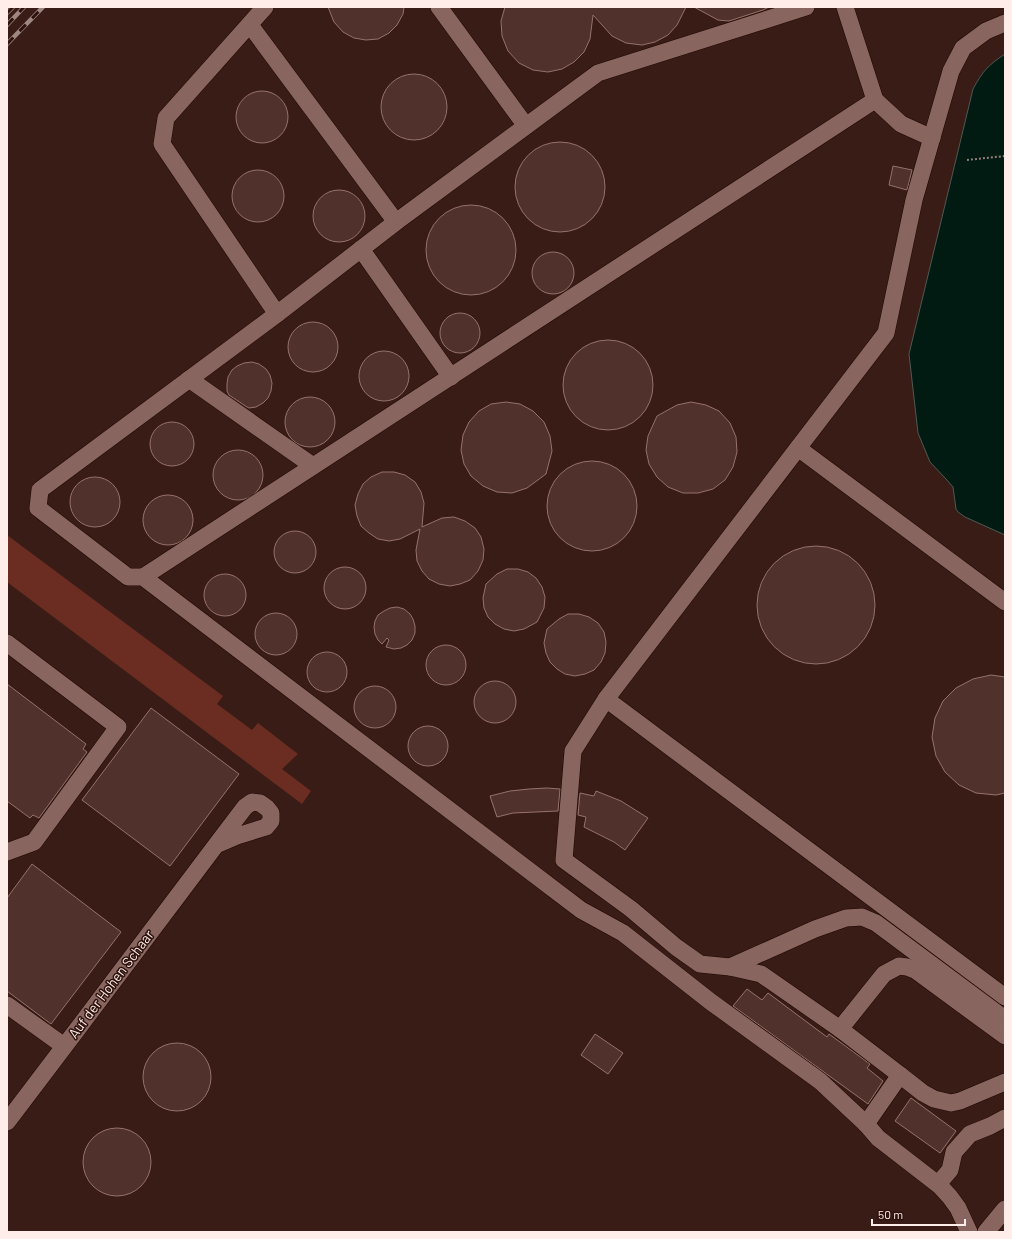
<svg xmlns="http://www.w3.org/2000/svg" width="1012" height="1239" viewBox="0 0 1012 1239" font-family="Barlow,sans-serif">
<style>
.green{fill:#6b2d22}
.water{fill:#011b13;stroke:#4d5a53}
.building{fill:#50312b;stroke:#96726b}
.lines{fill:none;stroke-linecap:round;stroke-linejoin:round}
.minor-casing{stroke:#1f0503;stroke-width:18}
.path{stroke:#957e79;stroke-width:2;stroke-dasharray:2 2;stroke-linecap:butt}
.minor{stroke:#88655e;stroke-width:17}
.rail-casing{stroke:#9e8782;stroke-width:4.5}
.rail{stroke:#2e120d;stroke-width:3;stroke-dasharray:9;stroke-linecap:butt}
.labels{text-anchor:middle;stroke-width:3;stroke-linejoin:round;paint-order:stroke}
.street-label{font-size:14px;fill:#feede9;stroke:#2e120d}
</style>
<rect width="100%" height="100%" fill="#391c16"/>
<path class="green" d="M7,535L223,696L217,704L252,730L258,723L298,754L282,769L311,791L302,804L7,582Z"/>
<path class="water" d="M1005,54V535L965,517L958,512L956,509L953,487L946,479L930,462L918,433L909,354L973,89C983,71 987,66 1005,54Z"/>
<g class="building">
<path d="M328,7H404L403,14L397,25L389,33L378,39L366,40L354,38L343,32L334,22Z"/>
<path d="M505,7H686L677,25L668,35L655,42L642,45L626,43L612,36L593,15L590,39L584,52L574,62L562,69L548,72L533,70L519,63L508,51L502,36L501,21Z"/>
<path d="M694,7H769L763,10L729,21L718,20Z"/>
<circle cx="414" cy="107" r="33"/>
<circle cx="262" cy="117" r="26"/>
<circle cx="560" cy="187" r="45"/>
<path d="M893,166L912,170L907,190L889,185Z"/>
<circle cx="258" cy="196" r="26"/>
<circle cx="339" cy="216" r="26"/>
<circle cx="471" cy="250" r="45"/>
<circle cx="553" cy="273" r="21"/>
<circle cx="460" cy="333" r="20"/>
<circle cx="313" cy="347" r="25"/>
<circle cx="608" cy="385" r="45"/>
<circle cx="384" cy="376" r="25"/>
<path d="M252,362L259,364L266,369L270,375L272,383L271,391L268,398L263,403L256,407L249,408L247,407L229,395L227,391V384L228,377L232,370L237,366L244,363Z"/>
<circle cx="310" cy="422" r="25"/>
<path d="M506,402L520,404L533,411L544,422L550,436L552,451L546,474L527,488L512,493L497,492L483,486L471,476L464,464L461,450L463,435L469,422L479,411L491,404Z"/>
<path d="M691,402L706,405L719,411L730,423L736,437L737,452L733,467L725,480L713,489L698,493H683L668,487L657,477L649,464L646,450L648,436L657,416L677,405Z"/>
<circle cx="172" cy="444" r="22"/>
<circle cx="238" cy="475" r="25"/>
<circle cx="592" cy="506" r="45"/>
<path d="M382,472H394L405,475L415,482L421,492L424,503L422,527L442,518L454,517L465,521L475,528L481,537L484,549L483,560L478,571L470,580L460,584L450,586L439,584L429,579L422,571L417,561L416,550L420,529L400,539L389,541L378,539L369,533L361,526L357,516L355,505L358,494L363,484L371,477Z"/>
<circle cx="95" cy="502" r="25"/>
<circle cx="168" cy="520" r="25"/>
<circle cx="295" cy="552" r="21"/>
<circle cx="816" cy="605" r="59"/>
<circle cx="345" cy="588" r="21"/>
<path d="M507,569H518L528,572L536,578L542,587L545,597L544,608L537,622L524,629L514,631L504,629L495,624L488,617L484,608L483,598L486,584L497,574Z"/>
<circle cx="225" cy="595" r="21"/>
<path d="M397,607L404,609L410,614L413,619L415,626V633L412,640L407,645L401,648L394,649L386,647L389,640L387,638L382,644L378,640L375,634L374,627L375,621L378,615L384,611L390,608Z"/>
<circle cx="276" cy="634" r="21"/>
<path d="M568,614H579L589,617L598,623L604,632L606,642L605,653L601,662L594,670L585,674L575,676L565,674L557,669L550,662L546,653L544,643L547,629L559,619Z"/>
<circle cx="446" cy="665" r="20"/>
<circle cx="327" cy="672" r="20"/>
<path d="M991,675L1005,677V793L996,795L976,793L959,785L945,772L936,756L932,737L935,718L943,701L956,688L973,679Z"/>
<circle cx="495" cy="702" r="21"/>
<path d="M7,684L86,744L83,749L87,752L39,818L33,815L30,818L7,801Z"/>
<circle cx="375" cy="707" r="21"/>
<path d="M151,708L239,774L170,866L82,800Z"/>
<circle cx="428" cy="746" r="20"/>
<path d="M547,788L560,789L558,811L513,813L497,817L490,796L510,791L529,789Z"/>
<path d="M596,791L621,801L648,818L625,850L614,842L584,827L586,817L578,815L580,793L594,796Z"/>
<path d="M32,864L121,932L51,1024L7,991V898Z"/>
<path d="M747,989L762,1000L768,993L827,1037L829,1034L870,1064L867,1068L883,1081L868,1104L733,1006Z"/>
<path d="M595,1034L623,1053L608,1074L581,1055Z"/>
<circle cx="177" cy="1077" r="34"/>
<path d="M911,1098L956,1131L940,1153L895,1121Z"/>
<circle cx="117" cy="1162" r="34"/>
</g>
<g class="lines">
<defs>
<g id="minor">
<path d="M265,7L166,118L162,144L277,314"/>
<path d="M439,7L526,126"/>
<path d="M806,7L598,73L396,222L277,314L40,490L38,508L128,577H143L581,910L623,933L711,1002L820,1081L866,1124L878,1138L940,1186L950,1197L958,1208L969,1232"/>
<path d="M845,7L875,100L901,124L932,138"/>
<path d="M250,25L396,222"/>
<path d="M361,249L451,377"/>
<path d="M189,379L313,466"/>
<path d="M798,448L1005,602"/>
<path d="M143,577L875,100"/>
<path d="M7,643L118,727L34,842L7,852"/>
<path d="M606,699L886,333L914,200L951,71L963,48L986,31L1005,23"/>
<path d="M730,967L761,974L840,1029"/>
<path d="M1005,997L606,699L573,751L564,860L631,909L676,947L700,964L730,967L815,929L846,918L862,917L876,923L1005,1019"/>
<path d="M7,1005L64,1046"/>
<path d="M900,1075L923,1093L934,1099L951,1103L960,1101L1005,1082"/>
<path d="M7,1122L76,1031L216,845L245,807L252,802L260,803L267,808L271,813V821L266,827L237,836L216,845"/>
<path d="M866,1124L900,1075L840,1029L884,974L899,966L907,967L915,970L1005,1036"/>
<path d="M938,1184L950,1170L954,1152L970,1134L990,1126L1005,1118"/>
<path d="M986,1232L1005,1209"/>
</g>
</defs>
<use href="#minor" class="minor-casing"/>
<path class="path" d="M967,160L1005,156"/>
<use href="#minor" class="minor"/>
<defs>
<g id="rail">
<path d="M7,13L13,7"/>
<path d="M7,25L24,7"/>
<path d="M7,44L43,7"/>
</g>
</defs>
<use href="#rail" class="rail-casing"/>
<use href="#rail" class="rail"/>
</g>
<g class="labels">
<g class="street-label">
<text transform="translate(111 984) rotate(-53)" y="5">Auf der Hohen Schaar</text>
</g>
</g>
<rect width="1012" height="1239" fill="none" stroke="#feede9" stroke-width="16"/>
<path d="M872 1219v6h93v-6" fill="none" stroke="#feede9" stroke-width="2"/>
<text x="878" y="1219" font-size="12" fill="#feede9" stroke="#2e120d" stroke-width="3" paint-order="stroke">50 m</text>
</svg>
